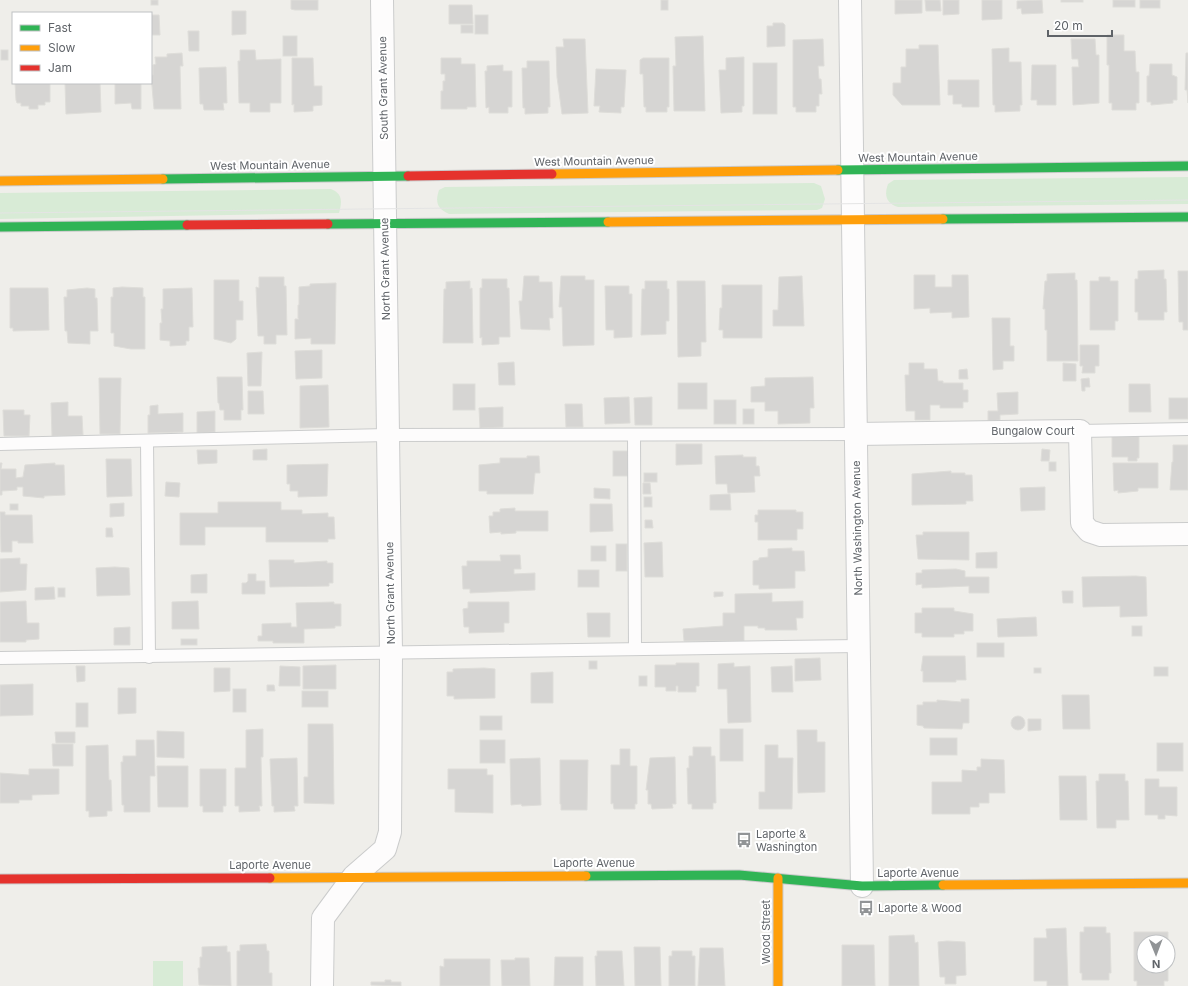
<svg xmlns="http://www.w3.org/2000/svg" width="1188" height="986" viewBox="0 0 1188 986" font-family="Inter,sans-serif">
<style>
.green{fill:#d8ebd6}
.building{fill:#d6d5d3;stroke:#deddd9}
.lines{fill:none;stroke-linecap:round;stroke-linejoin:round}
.lane-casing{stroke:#cbcccc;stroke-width:14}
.street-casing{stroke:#cbcccc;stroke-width:24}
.fast-casing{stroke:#cacacb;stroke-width:11}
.slow-casing{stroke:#cacacb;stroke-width:11}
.jam-casing{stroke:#cacacb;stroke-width:11}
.lane{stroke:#fdfcfc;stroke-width:12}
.street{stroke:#fdfcfc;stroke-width:22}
.fast{stroke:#30b455;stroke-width:9}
.slow{stroke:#ff9f0a;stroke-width:9}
.jam{stroke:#e5322d;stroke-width:9}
.tram{stroke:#e4e4e4;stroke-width:1}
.labels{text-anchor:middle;stroke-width:4;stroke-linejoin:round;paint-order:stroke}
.street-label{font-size:11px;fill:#5f6368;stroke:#fff}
.poi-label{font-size:11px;fill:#5f6368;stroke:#fff;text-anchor:start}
</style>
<rect width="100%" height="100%" fill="#efeeea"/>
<g class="green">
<path d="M1188,177V204L898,207C886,203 884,195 888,184L894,180Z"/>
<path d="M814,183L821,186L825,199L822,208L817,210L449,214C437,209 435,202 439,190L445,187Z"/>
<path d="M331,189C343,194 342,202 339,213L0,219V193Z"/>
<rect x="153" y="961" width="30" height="25"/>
</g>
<g class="building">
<rect x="151" y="0" width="7" height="5"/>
<path d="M291,0H318V10H295L291,9Z"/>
<rect x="661" y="0" width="7" height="10"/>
<path d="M895,0H922V13L895,14Z"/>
<path d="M925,0H940L941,11H926Z"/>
<path d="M943,0H959V14L943,15Z"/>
<path d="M982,0H1002V19L982,20Z"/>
<path d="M1042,0L1043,13L1022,14L1021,8L1017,9V1Z"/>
<rect x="1061" y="0" width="22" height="2"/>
<rect x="1113" y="0" width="22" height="7"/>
<rect x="1140" y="0" width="20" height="8"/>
<path d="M449,5H472L473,24H449Z"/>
<path d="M232,11H246V34L232,35Z"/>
<path d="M151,15H159L160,35H151Z"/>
<rect x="475" y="15" width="13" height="19"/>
<path d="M773,23H783L785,25V46L767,47V26H773Z"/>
<rect x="461" y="25" width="12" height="8"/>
<path d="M188,31H199V51H189Z"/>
<path d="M1107,35H1124V51H1135L1136,72H1139V103H1136V110H1112V103H1109V65H1107Z"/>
<rect x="283" y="36" width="14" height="20"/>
<path d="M703,36L705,111H674L673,66H676L675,37Z"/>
<path d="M563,39H585L588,113L562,114L557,77L556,47H564Z"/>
<path d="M823,39L824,66H818L819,79H821L822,94H819V106H816V112H796V107H793V40Z"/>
<path d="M1071,39H1095L1096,55H1099V103L1073,105L1072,67H1079L1078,59H1072Z"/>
<path d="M919,45H938L940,105H902L893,95V83H901V67H906V49H919Z"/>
<path d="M1009,48V62H1021L1022,105H1020V111L995,112V105H993L992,49Z"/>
<rect x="1" y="50" width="7" height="10"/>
<path d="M240,50H255L256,60L281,59V103H270V112H250V103H239L238,61H240Z"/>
<path d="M182,53L183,66H180L181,109H154L151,75H153V65L156,64L155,57H167V54Z"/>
<path d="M1186,53H1188V103L1187,90H1185Z"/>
<path d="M744,57V106H742V112L721,113L719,70H726V58Z"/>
<path d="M292,58H313L314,86H322V105L313,106V111L294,112V104L292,105Z"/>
<path d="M441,58H461V64H475L476,107H467V109H441V91H443V81H445V74H441Z"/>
<path d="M643,58H669V107H667V112H646V107H644L643,74H640V60Z"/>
<path d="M527,61H549L550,107H548V113L525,114V108H523L522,68H527Z"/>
<rect x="753" y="63" width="24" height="51"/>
<path d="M1150,64H1172V75L1177,77V100H1173V103L1151,105V102H1147V76H1149Z"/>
<path d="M503,65V71H512V107H508V113H489V107L486,108L485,71H487V66Z"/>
<path d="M1032,65H1056V105H1037V100H1031Z"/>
<path d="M226,67L227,103H223L224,110H204L203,104H200L199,68Z"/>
<path d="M596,69L626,70L624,107H621V113L599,112L600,106H594Z"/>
<path d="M948,80H979V107H962V104H953V95H948Z"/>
<path d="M15,83H50V102H45V105H38V109H29V106H21V103H17L16,100Z"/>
<path d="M65,83H100L101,112L66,114Z"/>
<path d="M115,83H141V109H132L131,103L115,104Z"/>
<path d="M1164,270V279H1166L1167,312H1164V320H1138V312H1135V279H1138V271Z"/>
<path d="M1178,271H1188V330H1183V322H1179Z"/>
<path d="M1075,273V280H1077L1078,361H1047V330H1045V309H1043L1045,281H1047V274Z"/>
<path d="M914,275H935V287H952V275H968L969,317L952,318V312L930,313V308L914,309Z"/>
<path d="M524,276H539V282H552L553,318H549L550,330L521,329L519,301H522Z"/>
<path d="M561,276H585V280H594V345L563,346L562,307H559Z"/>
<path d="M802,276L804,326H773V310H778L779,277Z"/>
<path d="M259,277H284V286H286L287,335H276V344H264V336H258L256,287L259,288Z"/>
<path d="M1099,277H1110V281H1118V321H1115V330H1090V281H1099Z"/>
<path d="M482,279H507V288H509L510,337H499V344L482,345V337L480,338V288H482Z"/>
<path d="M214,280H239V301H243V320H236V339L231,343L214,339Z"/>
<path d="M470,281V289L472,288L473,343H443L444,289H446V282Z"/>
<path d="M645,281H667V289H669V321H666V334L641,335L642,289H645Z"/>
<path d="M677,281H705L706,342H701V356L678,357Z"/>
<path d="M336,283L335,344H311V338L295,339V319H299L298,318V305H299V287L310,286V284Z"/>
<path d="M722,285H762V338H723V330H719L720,308H722Z"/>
<path d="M605,286H629V294H632V337L614,338V330H606Z"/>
<path d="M122,287L143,288V297H145V349H131L114,346V333H111V297H113V288Z"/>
<path d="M10,288H48L49,330L13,331V328H10Z"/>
<path d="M87,288L95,289V298H97L98,331H90V344L68,343L67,331H65L64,297H67V290Z"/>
<path d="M192,288L193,327H189V341H186V345L170,346V341L160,340V323H162L161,309H163V289Z"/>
<path d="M992,318H1010V346H1014V361H1003V369L993,370Z"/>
<path d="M1080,345H1099V366H1095V373H1082L1083,366H1080Z"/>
<path d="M322,350V378L296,379L295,351Z"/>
<path d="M262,352L261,386H248L247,353Z"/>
<path d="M514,362L515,385H499L498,363Z"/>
<path d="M909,363H924V369H937L938,381H943V383H963V390H968V402H963V408H940V405H930V420H915V411H906L905,375H909Z"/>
<path d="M1063,363L1076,364V381H1063Z"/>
<path d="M967,369L968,379H959V370Z"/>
<path d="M217,377H242L243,410H241V420H224V410H220L219,403H218Z"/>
<path d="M813,377L814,408H810V423L778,424V411H765V402H751V387L765,386V378Z"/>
<path d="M99,378H121L120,434H100Z"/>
<path d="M1089,378L1090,387H1085V391H1082L1081,379Z"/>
<rect x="678" y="383" width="29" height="26"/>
<rect x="453" y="384" width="22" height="26"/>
<path d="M1129,384H1150L1151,412H1129Z"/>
<path d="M328,385L329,427L300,428V386Z"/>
<path d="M248,391H263L264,414H248Z"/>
<path d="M1018,392V414L1000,415V420L988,421V411H998L997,393Z"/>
<path d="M629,397L630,423L605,424L604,398Z"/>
<path d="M652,397V425H635L634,398Z"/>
<rect x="1169" y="398" width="19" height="21"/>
<rect x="714" y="400" width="22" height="24"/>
<path d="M68,402V416H82L83,435L52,436L51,403Z"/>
<path d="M565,404H582L583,427H566Z"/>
<path d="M158,405V414L183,413V432L148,433V415H150V406Z"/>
<path d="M503,407V427L480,428L479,408Z"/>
<rect x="743" y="409" width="11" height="15"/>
<path d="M3,410H24V415H30L29,436H4Z"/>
<path d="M215,411V432L197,433V412Z"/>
<path d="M1112,435H1139V458H1137V461H1128V457H1112Z"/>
<path d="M676,444H702V464L676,465Z"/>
<path d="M1173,445H1188V490H1170L1172,462H1173Z"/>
<path d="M267,449V460H253V450Z"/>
<path d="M1042,449L1050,450L1049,461H1041Z"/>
<path d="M197,450H217V463L198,464Z"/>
<rect x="613" y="451" width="16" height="25"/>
<path d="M743,455V457H756V466H759L760,476H754L755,492L728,493L727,484H716L715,456Z"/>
<path d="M527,456H539L540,473H535L533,494H487V491H479V465L500,463V458H527Z"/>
<path d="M106,459H131L132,496L107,497Z"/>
<rect x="1049" y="462" width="7" height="9"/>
<path d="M0,463H2L1,469H16V478L23,477L25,465L55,463V465H64L65,495L44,496V498L23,496V487H17V490L2,491V495H0Z"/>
<path d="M1113,463H1158V488H1138V491L1118,493V490L1114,491Z"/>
<path d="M328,464L327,496L298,497V491H290V484H287V465Z"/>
<path d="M951,471V473H965V475H972L973,501H966V504L912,505V474Z"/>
<rect x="644" y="473" width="13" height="9"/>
<path d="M166,482L180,483L179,497L165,496Z"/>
<path d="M643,483H650L651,494H643Z"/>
<path d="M1045,487V510L1021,511L1020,488Z"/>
<path d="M594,488L610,489V499L594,498Z"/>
<path d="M730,494L731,510H710V495Z"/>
<rect x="644" y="497" width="8" height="10"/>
<path d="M218,502H281V510H302V514L328,513V517H334L335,539H328V542H266V527H205V545H180V513H218Z"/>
<path d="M124,503V516L110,517V504Z"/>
<rect x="10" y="504" width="8" height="6"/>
<path d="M590,504H612L613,531L590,532Z"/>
<path d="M515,508V511H548V531H516V533L501,534V532L490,533L489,516H493V512H500V509Z"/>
<path d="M758,510H796V512H803V529H797V540H758V522H755V515H758Z"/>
<path d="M0,512H5V515H32L33,543H18V541H12V552H1Z"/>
<path d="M645,520H652L653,528H645Z"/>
<path d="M106,528H112L113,537H106Z"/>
<path d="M923,532H969V560L918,559L916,535H923Z"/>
<path d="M662,542L663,577H645L644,543Z"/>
<rect x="616" y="544" width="11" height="27"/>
<rect x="591" y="546" width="15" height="15"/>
<path d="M792,548V551H804L805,571H795V588L759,589V585H753V561L759,560V558L768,557V549Z"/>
<path d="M997,552V568H976V553Z"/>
<path d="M500,555H520L521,569H514V574L535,573V590L470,593V589H463L462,566H467V561H501Z"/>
<path d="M20,558V564H27L26,590L0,592V559Z"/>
<path d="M269,560H294V563L327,561V563H333V583H329V586L270,587Z"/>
<path d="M115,567L129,568L130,595L97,596L96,568Z"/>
<path d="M956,569L965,571V577H989V593H969V586L922,588V584L916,585V573H922V570Z"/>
<rect x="578" y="570" width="21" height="17"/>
<path d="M207,574V593H191V575Z"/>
<path d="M248,574H256V581H265V594H242V583H246L248,581Z"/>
<path d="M1136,576L1146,577L1147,616L1120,617V606L1083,607L1082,577Z"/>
<path d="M54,587L55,599L35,600V588Z"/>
<rect x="58" y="588" width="7" height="9"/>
<path d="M1062,591H1073V603H1063Z"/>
<path d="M714,592H723V596L714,597Z"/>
<path d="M772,593V602L803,601V618H796L797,630H765V628H758V626H744V641H684L683,629L723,626V613H735V594Z"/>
<path d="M26,601L27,623H39V639L26,640V642H0V602Z"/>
<path d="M198,601L199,629H172V602Z"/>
<path d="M334,602V604H341V626H335V628L304,629V643H273V641H258V636H262V624L291,623V627H297L296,603Z"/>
<path d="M468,602H509V623H504V632L469,633V627H464L463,609L468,608Z"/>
<path d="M922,608H954V611L973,614V631H964V634H954V637H922V633H915V613H922Z"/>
<path d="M587,613H610V637H588Z"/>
<path d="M1036,617L1037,636L998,637L997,619Z"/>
<rect x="1132" y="626" width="10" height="10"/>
<path d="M130,627V645H114V628Z"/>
<rect x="181" y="639" width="16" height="6"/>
<rect x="977" y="643" width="27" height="14"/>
<path d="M923,656H965L966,680H956V682H923V671H921Z"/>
<path d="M820,658L821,680L795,681V659Z"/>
<rect x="589" y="661" width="8" height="8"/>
<path d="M676,663H699V686H696V692H678V686H676V691H666V687H655V665H676Z"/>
<path d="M734,663V667L750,666L751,722L728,723L727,689H718V664Z"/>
<path d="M336,665V689H303V666Z"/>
<path d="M76,666H85V681L77,682Z"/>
<path d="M280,666L300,667V686H279Z"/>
<path d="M792,666L793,692H772L771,667Z"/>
<rect x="1154" y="667" width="14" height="9"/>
<path d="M214,668H230V691L214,692Z"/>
<path d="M484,668L495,669V698L454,699V696H447V672H453V669Z"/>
<rect x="1034" y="668" width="7" height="5"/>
<path d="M553,672V703H531V673Z"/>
<rect x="639" y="676" width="8" height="10"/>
<path d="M33,684V715L0,716V685Z"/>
<path d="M267,685H274L275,691H267Z"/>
<path d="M118,688H136V713L118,714Z"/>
<rect x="233" y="689" width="13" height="23"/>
<rect x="302" y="691" width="26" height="16"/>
<path d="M1062,695H1089L1090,729H1063Z"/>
<path d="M961,699H969V723H963L962,729L924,728L923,726L917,725V705H923V702H937V700L961,702Z"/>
<rect x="76" y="703" width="12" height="24"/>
<rect x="480" y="716" width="22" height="14"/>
<circle cx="1018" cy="723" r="7"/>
<path d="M1028,719H1041V730L1028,731Z"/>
<path d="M308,724H333L334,804L304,803V777H308Z"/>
<path d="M263,729V757H261L262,806H259L260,811L239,812V806H235V768H246V730Z"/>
<rect x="720" y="729" width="23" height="32"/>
<path d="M797,730H817V742H825V792L798,793Z"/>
<path d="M157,731L184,732V758L157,757Z"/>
<path d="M55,732H75V743H56Z"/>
<rect x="930" y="738" width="27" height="17"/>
<path d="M136,740H154L155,776H150V812H124V805H122L121,762H123V756H136Z"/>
<rect x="480" y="740" width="25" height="23"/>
<rect x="1157" y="743" width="26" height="28"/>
<path d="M52,744H73V766H53Z"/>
<path d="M108,745L109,780H111L112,811H107V816L89,817V811H86V746Z"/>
<path d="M765,745H778V758H793L792,809H759V792H765Z"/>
<path d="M693,747H711V756H715L716,803H713V809H692V804H688L687,768H689V756H693Z"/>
<path d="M620,749H630V766H637V804H635V809H614L613,803L611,804V765H620Z"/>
<path d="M675,757L676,804H672L673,808L652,809L651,804H648V790H646L650,758Z"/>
<path d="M297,758L298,806H294L295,811L274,812V806H272L270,759Z"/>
<path d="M540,758L541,805L522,806L521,804L511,805L510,759Z"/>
<path d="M981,759L1004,760L1005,793H989V803H979V807H970V814H932V782H962V770L977,771V767H981Z"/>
<path d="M560,760H588L587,810H561V804H560Z"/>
<path d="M157,766H188V807H158Z"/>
<path d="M29,769H59V794L32,795V800H19V803H0V773L29,775Z"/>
<path d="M200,769H226V806H223V812H203V806H200Z"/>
<path d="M448,769H487V775H493V813L455,812V789H448Z"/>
<path d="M1099,774H1125V781H1128L1129,820H1116V828H1097L1096,781H1099Z"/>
<path d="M1059,776H1086L1087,820H1060Z"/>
<path d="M1145,779H1159V787H1177V816L1165,815V819H1158V815H1145Z"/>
<path d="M1084,927H1106V933H1110L1111,973H1109V980H1082V973H1080V932H1084Z"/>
<path d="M1066,928L1068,986H1047V981H1034V938H1047L1046,929Z"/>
<path d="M1134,932H1168V942H1144V966H1168V981H1164V986H1137V981H1134Z"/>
<path d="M914,935L915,943L918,942L919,986H889V936Z"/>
<path d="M947,941L965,942L966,975L956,976V984H945V977H940L938,942Z"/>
<path d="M266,944L267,951H269V973H272V986H237V951H240V945Z"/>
<path d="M842,945H874L875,986H842Z"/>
<path d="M227,946V952H230L231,986L199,985L198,968H200V957H202V947Z"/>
<path d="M634,947H660L661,986H635Z"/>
<path d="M700,948H723L725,986H698Z"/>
<path d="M597,951H622L624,986H596L595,956H597Z"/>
<path d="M672,951H692V956H695V986H669V956H672Z"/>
<path d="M555,957H583V986H554Z"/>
<path d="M515,958H529L530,986H502L501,960H515Z"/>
<path d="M444,959H490V986H440V966L444,967Z"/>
<path d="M385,980H391V982H401V986L371,985V982H385Z"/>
</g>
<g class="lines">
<defs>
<g id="lane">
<path d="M1080,431L1188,429"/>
<path d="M634,435L635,649"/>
<path d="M147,441L149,657"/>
<path d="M0,444L387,435L856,434"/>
<path d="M0,658L859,646"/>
</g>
<g id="street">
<path d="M850,0L862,886"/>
<path d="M856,434L1080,431L1082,523L1089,531L1101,535L1188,534"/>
<path d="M322,986L323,918L354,876L385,849L390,832L391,652L382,0"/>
</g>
<g id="fast">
<path d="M838,170L1188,166"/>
<path d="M163,179L408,176"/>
<path d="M943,219L1188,217"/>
<path d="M328,224L608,222"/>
<path d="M0,227L187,225"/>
<path d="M586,876L739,875L862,886L943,885"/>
</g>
<g id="slow">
<path d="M552,174L838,170"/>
<path d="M0,181L163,179"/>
<path d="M608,222L943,219"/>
<path d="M270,878L586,876"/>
<path d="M778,878V986"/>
<path d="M943,885L1188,883"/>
</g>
<g id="jam">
<path d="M408,176L552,174"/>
<path d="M187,225L328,224"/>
<path d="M0,879L270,878"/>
</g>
</defs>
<use href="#lane" class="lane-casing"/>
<use href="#street" class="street-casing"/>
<use href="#fast" class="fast-casing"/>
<use href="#slow" class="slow-casing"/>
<use href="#jam" class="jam-casing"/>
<use href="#lane" class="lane"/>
<use href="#street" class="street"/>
<use href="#fast" class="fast"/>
<use href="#slow" class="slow"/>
<use href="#jam" class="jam"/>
<path class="tram" d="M0,213L1188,200"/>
</g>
<defs>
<symbol id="bus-bare" viewBox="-9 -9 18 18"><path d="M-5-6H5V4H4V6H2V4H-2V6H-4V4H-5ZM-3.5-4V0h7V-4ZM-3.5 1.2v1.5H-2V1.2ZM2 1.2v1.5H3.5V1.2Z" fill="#919496" stroke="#fff" stroke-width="2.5" paint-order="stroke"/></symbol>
</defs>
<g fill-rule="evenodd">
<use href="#bus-bare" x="733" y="829" width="22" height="22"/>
<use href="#bus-bare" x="855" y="897" width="22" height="22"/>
</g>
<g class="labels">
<g class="street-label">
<text transform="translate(383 88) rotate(-91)" y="4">South Grant Avenue</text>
<text transform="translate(918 157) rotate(-1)" y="4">West Mountain Avenue</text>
<text transform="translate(594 161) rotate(-1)" y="4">West Mountain Avenue</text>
<text transform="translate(270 165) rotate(-1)" y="4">West Mountain Avenue</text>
<text transform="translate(385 269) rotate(-91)" y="4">North Grant Avenue</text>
<text x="1033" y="435">Bungalow Court</text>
<text transform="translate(857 528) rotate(-91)" y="4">North Washington Avenue</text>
<text transform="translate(390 593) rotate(-91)" y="4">North Grant Avenue</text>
<text x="594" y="867">Laporte Avenue</text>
<text x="270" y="869">Laporte Avenue</text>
<text x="918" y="877">Laporte Avenue</text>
<text transform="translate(766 932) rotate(-90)" y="4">Wood Street</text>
</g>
<g class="poi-label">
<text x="756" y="838">Laporte &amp;<tspan x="756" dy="13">Washington</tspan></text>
<text x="878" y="912">Laporte &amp; Wood</text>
</g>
</g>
<rect x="12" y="12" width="140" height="72" fill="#ffffff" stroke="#bfc1c3"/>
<rect x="20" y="25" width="20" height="6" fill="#30b455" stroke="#bfc1c3"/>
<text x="48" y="32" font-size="12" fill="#5f6368">Fast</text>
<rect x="20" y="45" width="20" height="6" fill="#ff9f0a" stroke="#bfc1c3"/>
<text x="48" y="52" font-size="12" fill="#5f6368">Slow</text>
<rect x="20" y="65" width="20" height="6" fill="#e5322d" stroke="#bfc1c3"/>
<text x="48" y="72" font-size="12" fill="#5f6368">Jam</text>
<g transform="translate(1156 954) rotate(179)"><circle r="19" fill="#ffffff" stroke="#bfc1c3"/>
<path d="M0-3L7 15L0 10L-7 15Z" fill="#919496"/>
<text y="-6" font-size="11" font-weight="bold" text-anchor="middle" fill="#5f6368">N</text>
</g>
<path d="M1048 30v6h64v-6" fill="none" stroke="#5f6368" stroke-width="2"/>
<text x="1054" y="30" font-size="12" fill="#5f6368" stroke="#ffffff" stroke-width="3" paint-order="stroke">20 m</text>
</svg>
